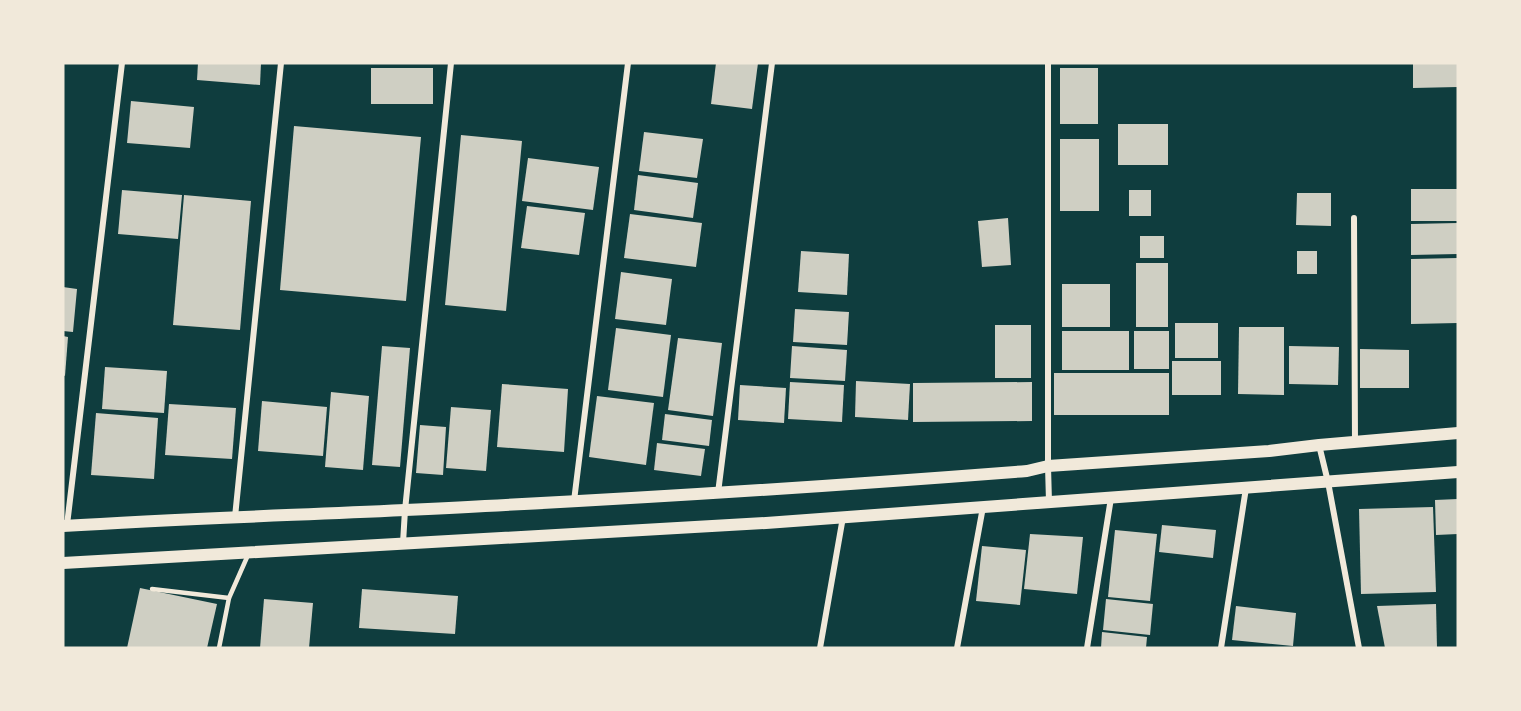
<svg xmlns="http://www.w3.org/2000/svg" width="1521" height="711" viewBox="0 0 1521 711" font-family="Manrope,sans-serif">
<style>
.building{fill:#cfcfc3}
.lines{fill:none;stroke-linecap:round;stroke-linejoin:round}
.service{stroke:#f1e9da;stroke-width:4.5}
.minor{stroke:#f1e9da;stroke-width:6}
.secondary{stroke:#f1e9da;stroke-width:12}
</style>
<rect width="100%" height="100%" fill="#0f3d3e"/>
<g class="building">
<path d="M198,63H261L260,85L197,80Z"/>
<path d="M716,63H758L752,109L711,104Z"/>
<path d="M1413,63H1458V87L1413,88Z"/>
<rect x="371" y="68" width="62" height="36"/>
<rect x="1060" y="68" width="38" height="56"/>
<path d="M131,101L194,107L190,148L127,143Z"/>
<rect x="1118" y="124" width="50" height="41"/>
<path d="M294,126L421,137L406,301L280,290Z"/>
<path d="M644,132L703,139L697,178L639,171Z"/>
<path d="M461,135L522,141L506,311L445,305Z"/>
<rect x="1060" y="139" width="39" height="72"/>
<path d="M528,158L599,167L593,210L522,201Z"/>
<path d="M638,175L698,183L693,218L634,210Z"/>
<rect x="1411" y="189" width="47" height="32"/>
<path d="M122,190L182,195L178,239L118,234Z"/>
<rect x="1129" y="190" width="22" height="26"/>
<path d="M1297,193H1331V226L1296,225Z"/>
<path d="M184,195L251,201L240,330L173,325Z"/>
<path d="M527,206L585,213L579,255L521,248Z"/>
<path d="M630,214L702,223L696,267L624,258Z"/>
<path d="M1008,218L1011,265L982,267L978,221Z"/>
<path d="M1458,223V254L1411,255V224Z"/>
<rect x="1140" y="236" width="24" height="22"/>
<path d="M801,251L849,254L847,295L798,292Z"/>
<rect x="1297" y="251" width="20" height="23"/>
<path d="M1458,258V323L1411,324V259Z"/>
<rect x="1136" y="263" width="32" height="64"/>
<path d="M621,272L672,279L666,325L615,319Z"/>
<rect x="1062" y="284" width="48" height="43"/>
<path d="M63,287L77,289L73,332L63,331Z"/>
<path d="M795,309L849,312L847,345L793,342Z"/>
<rect x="1175" y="323" width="43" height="35"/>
<rect x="995" y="325" width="36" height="53"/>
<path d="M1239,327H1284V395L1238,394Z"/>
<path d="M616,328L671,335L663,397L608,390Z"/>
<rect x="1062" y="331" width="67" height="39"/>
<rect x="1134" y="331" width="35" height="38"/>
<path d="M63,336L68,337L65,376L63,375Z"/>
<path d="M678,338L722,343L713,416L668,410Z"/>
<path d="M382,346L410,348L400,467L372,465Z"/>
<path d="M792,346L847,350L845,381L790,378Z"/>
<path d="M1289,346L1339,347L1338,385L1289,384Z"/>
<path d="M1360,349L1409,350V388H1360Z"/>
<rect x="1172" y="361" width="49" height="34"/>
<path d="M105,367L167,371L164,413L102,409Z"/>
<rect x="1054" y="373" width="115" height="42"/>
<path d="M856,381L910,384L908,420L855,417Z"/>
<path d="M790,382L844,385L842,422L788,419Z"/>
<path d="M1032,382V421L913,422V383Z"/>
<path d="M502,384L568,389L564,452L497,447Z"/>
<path d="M740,385L786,388L784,423L738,420Z"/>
<path d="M331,392L369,396L363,470L325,467Z"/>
<path d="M597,396L654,403L646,465L589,457Z"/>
<path d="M262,401L327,407L323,456L258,451Z"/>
<path d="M169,404L236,408L232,459L165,455Z"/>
<path d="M451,407L491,410L486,471L446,468Z"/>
<path d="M96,413L158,418L154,479L91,475Z"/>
<path d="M665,414L712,420L709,446L662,440Z"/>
<path d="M420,425L446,427L443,475L416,473Z"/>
<path d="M657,443L705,449L701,476L654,470Z"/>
<path d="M1458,499V534L1436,535L1435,500Z"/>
<path d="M1433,507L1436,592L1361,594L1359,509Z"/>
<path d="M1162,525L1216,530L1213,558L1159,552Z"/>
<path d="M1115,530L1157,534L1150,601L1108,597Z"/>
<path d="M1030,534L1083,537L1077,594L1024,589Z"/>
<path d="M982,546L1026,550L1020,605L976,601Z"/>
<path d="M140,588L217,604L207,648H127Z"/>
<path d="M362,589L458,596L455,634L359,628Z"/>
<path d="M264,599L313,603L309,648H260Z"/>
<path d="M1106,599L1153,604L1150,635L1103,630Z"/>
<path d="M1436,604L1437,648H1385L1377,606Z"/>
<path d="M1236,606L1296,613L1293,646L1232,640Z"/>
<path d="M1102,632L1147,637L1146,648H1101Z"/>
</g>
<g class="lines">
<g class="service">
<path d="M152,589L229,598"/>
<path d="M219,648L229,598L248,555"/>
</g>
<g class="minor">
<path d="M1048,63V466L1049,502"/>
<path d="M1354,218L1355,442"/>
<path d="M1319,445L1328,482L1359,648"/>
<path d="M718,493L772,63"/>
<path d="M574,501L628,63"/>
<path d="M235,517L281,63"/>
<path d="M67,525L122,63"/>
<path d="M403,543L405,510L451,63"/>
<path d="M820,648L843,517"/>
<path d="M957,648L983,507"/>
<path d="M1087,648L1111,498"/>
<path d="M1221,648L1246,488"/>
</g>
<g class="secondary">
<path d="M63,526C204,517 344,514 485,506C666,497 846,485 1027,471L1048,466L1269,451L1319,445L1458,433"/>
<path d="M63,563L766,523L1458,472"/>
</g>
</g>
<rect width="1521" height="711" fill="none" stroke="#f1e9da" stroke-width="129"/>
</svg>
